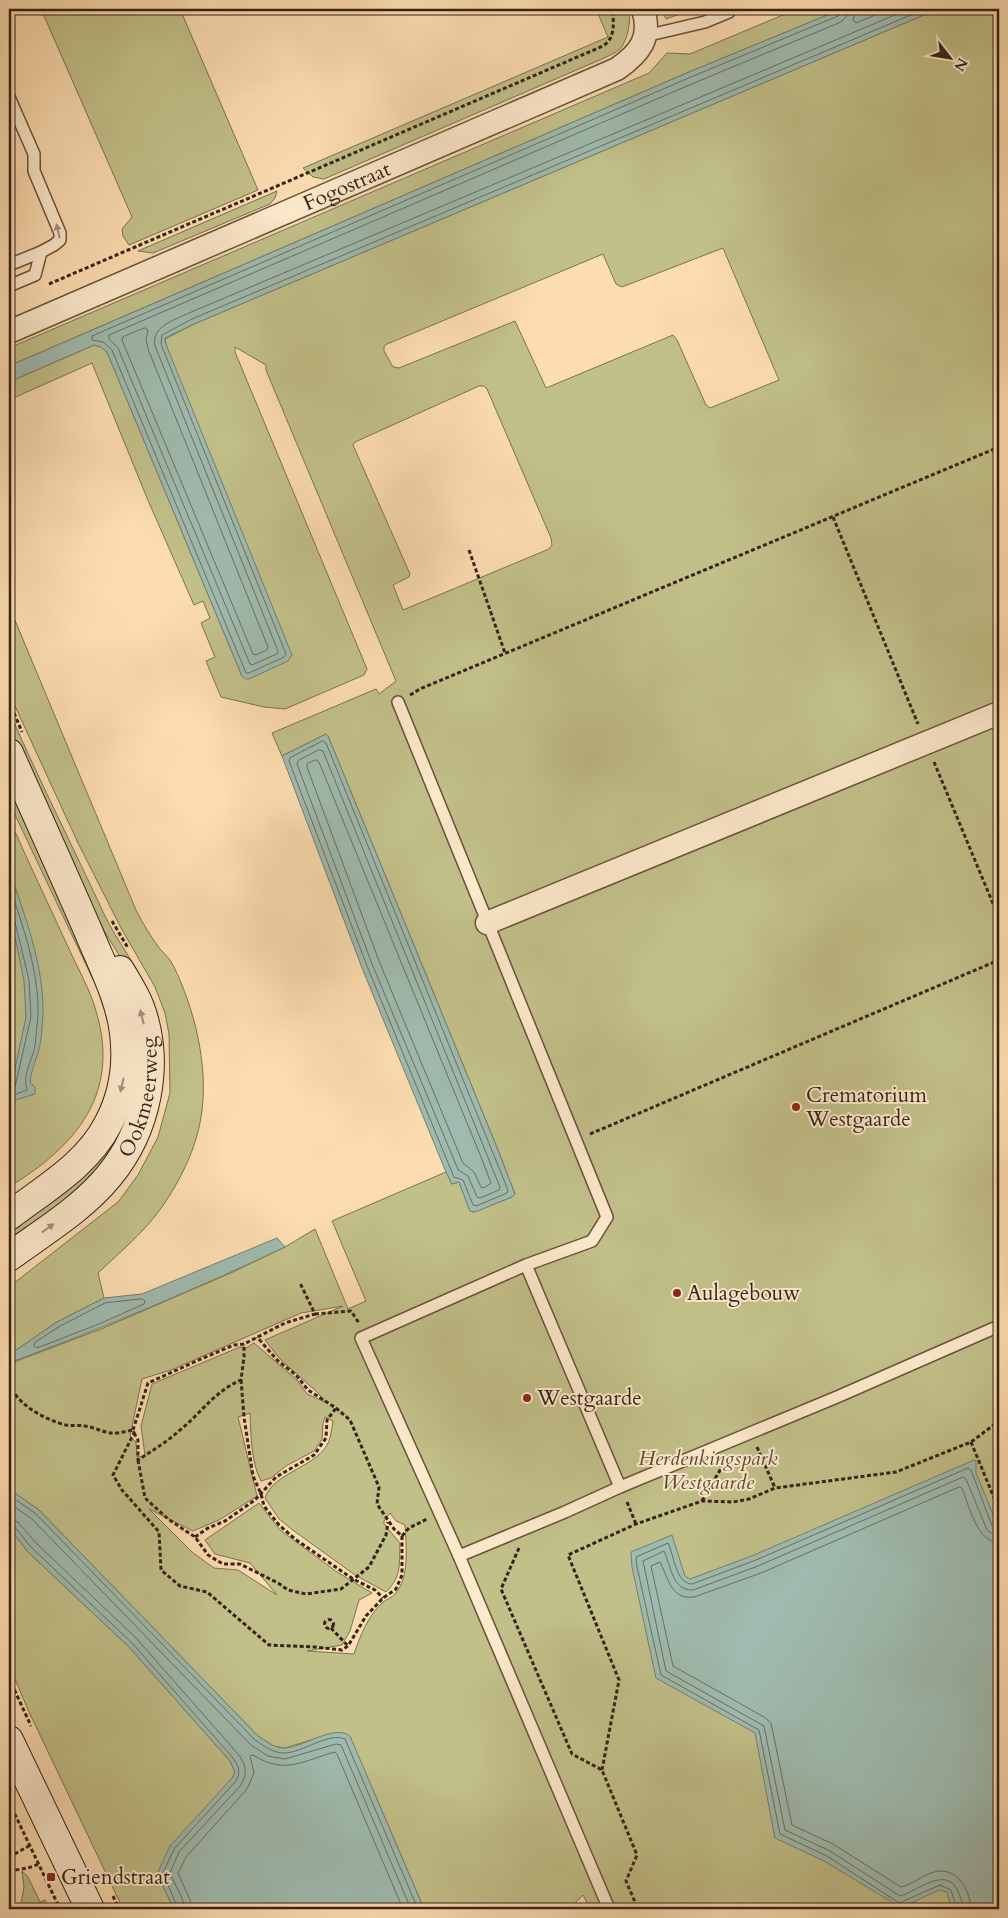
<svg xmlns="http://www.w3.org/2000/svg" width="1008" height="1918" viewBox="0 0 1008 1918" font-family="Cardo,serif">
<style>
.green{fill:#c2c089;stroke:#7c7150;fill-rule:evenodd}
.water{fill:#9fbbaf;stroke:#757e72}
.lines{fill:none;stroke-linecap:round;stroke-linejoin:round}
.shore{stroke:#6a6e62;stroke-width:1}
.lane-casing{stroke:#68513d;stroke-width:14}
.street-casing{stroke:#68513d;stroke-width:25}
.secondary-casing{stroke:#362216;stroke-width:30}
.path{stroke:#362216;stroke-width:3;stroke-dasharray:4 2.5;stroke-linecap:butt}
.lane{stroke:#fde9cc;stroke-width:11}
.street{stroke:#fde9cc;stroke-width:22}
.secondary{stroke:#fde9cc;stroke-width:28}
.oneway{fill:#a38f7a}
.poi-dot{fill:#8f2418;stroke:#fde9cc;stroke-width:2}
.labels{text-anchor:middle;stroke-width:4;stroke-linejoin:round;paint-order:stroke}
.street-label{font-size:21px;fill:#362216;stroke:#fde9cc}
.poi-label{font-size:21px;fill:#362216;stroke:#fde9cc;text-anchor:start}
.park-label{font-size:21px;font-style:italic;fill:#594a33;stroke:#fde9cc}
</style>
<rect width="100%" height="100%" fill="#fcddb1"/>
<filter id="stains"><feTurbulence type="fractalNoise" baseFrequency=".004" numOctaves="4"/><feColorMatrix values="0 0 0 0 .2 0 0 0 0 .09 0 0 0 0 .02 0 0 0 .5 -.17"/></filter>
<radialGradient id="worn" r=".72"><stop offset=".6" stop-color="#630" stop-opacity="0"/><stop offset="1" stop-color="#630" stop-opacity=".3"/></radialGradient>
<g class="green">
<path d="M41,9H180L258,190L129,245L123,236L122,229L132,217Z"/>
<path d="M596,9H629C631,20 628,40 620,49C616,53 608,56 602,59L324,179L313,177L303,168L608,37Z"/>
<path d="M661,9H694L666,19Z"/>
<path d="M797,9H842L689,72L9,366V348L649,73L667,53L690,54Z"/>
<path d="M938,9H999V1909H590L583,1895L575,1903L578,1909H424L373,1790L334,1733L285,1748L273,1746L258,1736L39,1510L9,1489V1364L101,1329L233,1272L285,1247L315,1229L348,1309L366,1301L332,1221L446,1172L452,1184L459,1182L470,1211L473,1212L512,1197L515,1194L498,1150L328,736L326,734L282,756L272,733L376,689L379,694L396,681L266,370V365L235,347V352L367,669L364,675L285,709L264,707L221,697L206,661L215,657L201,623L210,618L203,601L194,605L147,498L92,363L9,400V382L94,345L101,347L107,352L242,676L165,339L194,324ZM723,248L779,380L710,408L706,405L677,340L673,335L546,388L515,321L399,368L393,367L384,351V346L387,344L603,254L616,284L622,287ZM479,386H484L487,389L551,538L552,545L549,549L403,610L393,585L409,577L410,574L353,445L355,442ZM343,1306L265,1340L280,1359L318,1393L325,1402L307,1394L297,1380L254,1343L246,1348L240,1347L152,1384L141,1426L145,1456L137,1457L136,1442L130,1436L142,1379L171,1370L301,1313ZM250,1413C251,1435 251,1462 261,1481L271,1478L286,1466L314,1451L322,1439L323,1423L325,1417L333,1421C332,1427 331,1435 329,1441C319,1467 273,1472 265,1498L279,1519L294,1531L355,1575L386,1592C402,1576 399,1565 400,1543L384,1524V1521L390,1513L396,1521L405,1525C406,1544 410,1578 395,1594C392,1598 386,1599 382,1603C368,1616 360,1636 354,1654L307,1651L342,1645L350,1631L359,1600L372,1593L337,1572L280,1530L259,1503L205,1540L215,1554L250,1563L277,1595L238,1570L214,1568L192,1552L149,1509L193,1531L219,1520L257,1496L238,1417Z"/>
<path d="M277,191L275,198L270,204L153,253L138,251Z"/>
<path d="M9,606L136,910C143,924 151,937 160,949C165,954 171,960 174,967C194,1008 208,1064 202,1110C198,1146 180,1182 159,1211C142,1234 119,1253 98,1273L104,1298L57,1322L9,1355V1287L118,1202L138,1175L158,1137L170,1093L169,1034L165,1013L155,987L121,928L78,843L9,693Z"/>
<path d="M9,711C39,780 73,847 105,916C118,943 138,967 150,995C180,1066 159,1146 106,1200L23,1265H20L125,1167L132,976L103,929L41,801L9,731Z"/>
<path d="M9,781L64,897L120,1045L101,1125L9,1211V1197C69,1163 120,1113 111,1038C109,1021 103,1006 98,990L9,802Z"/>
<path d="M9,818C28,862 49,905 69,949C78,969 90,989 96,1011C121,1094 76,1146 9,1187V916C18,947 29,986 26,1018C23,1044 14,1071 9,1097L35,1088L30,1082L36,959L25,917L9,869Z"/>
<path d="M142,1046L118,1154L9,1250V1225L72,1176Z"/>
<path d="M9,1527L27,1551L129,1647L230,1761L235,1772L232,1778L157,1874L174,1909H123L29,1712L9,1665Z"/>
<path d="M22,1871L28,1877L40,1902L45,1900L50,1909H20L24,1887Z"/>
</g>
<g class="water">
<path d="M842,9H938L194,324L165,338V342L292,655L288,661L249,679H246L242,676L107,352L101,347L94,345L9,382V366L689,72Z"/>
<path d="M326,734L328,736L498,1150L515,1194L512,1197L475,1212L470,1211L459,1182L452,1184L446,1172L362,968L282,756Z"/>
<path d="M9,870C25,916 44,965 43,1015C42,1026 42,1038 39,1049C36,1060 31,1071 30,1082L35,1088V1094L12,1101L9,1097L26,1017L24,981L16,941L9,916Z"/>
<path d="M277,1238L285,1247C196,1289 106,1327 14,1361L9,1359V1355L57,1322L104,1298L142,1294Z"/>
<path d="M974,1460L976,1461V1473L999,1529V1909H952L947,1892L939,1890L898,1909L890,1901L824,1861L775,1838L755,1733L656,1678L632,1567L631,1552L672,1535L685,1576L690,1579L754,1555Z"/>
<path d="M9,1489L39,1510L258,1736C266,1741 273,1747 282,1748C301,1750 333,1723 350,1736L424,1909H174L157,1874L170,1846L232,1778L235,1772L230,1761L129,1647L27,1551L9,1527Z"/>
</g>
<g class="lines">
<g class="shore">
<path d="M842,9V13L838,16L691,77L92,336V340L103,342L112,350L246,673H249L284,657L286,654L161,344L162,335L192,319L925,9"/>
<path d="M848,9L847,16L841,22L694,83L109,335V339L118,348L250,664L252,665L277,654L278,651L155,346C151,326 175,320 189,313L909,9"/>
<path d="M856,9L853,20L856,23L890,9"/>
<path d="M145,328L148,330L146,339L148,349L268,647L267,650L256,655L253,654L122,340L123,337Z"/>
<path d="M323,741L326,743L508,1190L507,1193L476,1206L473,1205L463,1180L454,1177L451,1170L367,966L289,761L290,758Z"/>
<path d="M319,750L323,751L500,1187L499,1190L480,1198L477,1197L468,1176L458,1170L457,1167L372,964L297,764L298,761Z"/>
<path d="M316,760L319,762L481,1157L491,1183L484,1188L481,1187L474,1172L463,1163L379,961L307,767V764Z"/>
<path d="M9,885C23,926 39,971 38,1015C37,1025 36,1036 35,1046C32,1061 22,1075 27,1090L16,1094L14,1091L31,1017L29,980L15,922L9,919"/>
<path d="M142,1299L145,1301L144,1304L99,1324L37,1348L34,1346V1343L60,1326L105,1303Z"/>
<path d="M9,1495L36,1514L255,1740C264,1746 273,1753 284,1753C302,1753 328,1732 345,1739L418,1909"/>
<path d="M9,1503L32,1519L251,1745L268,1756L285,1759L336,1744L341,1745L411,1909"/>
<path d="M9,1518L18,1522L36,1543L137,1639L238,1754C246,1765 248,1772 241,1785L179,1852L170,1873L184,1903V1909"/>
<path d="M9,1525L14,1526L31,1547L133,1644L233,1758C239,1767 241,1771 236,1781L174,1849L163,1873L178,1909"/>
<path d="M192,1909L190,1900L178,1873L186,1857L247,1789L254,1773L250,1756L253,1755C285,1775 302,1761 335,1752L337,1754L403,1909"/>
<path d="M957,1909L951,1890L940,1885L899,1903L827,1856L780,1834L759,1730L661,1675L637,1567L636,1557L668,1543C674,1554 675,1583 692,1584L756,1560L968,1468L971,1470L992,1526L999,1529"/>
<path d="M963,1909C963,1904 961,1899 959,1894C948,1863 918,1891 900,1896L830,1851L785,1830L764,1726L666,1671L643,1561L664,1551C671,1565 672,1591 693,1590L758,1566L963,1477L966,1479L987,1530L993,1534L999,1536"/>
<path d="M971,1909C970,1890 957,1866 934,1872C923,1875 913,1884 901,1887L833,1844L792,1825L771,1723L764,1717L673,1666L651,1566L660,1562C668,1578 671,1600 694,1597L761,1573L959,1487L962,1488C969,1506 977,1542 999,1543"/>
</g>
<defs>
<g id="lane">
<path d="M645,36L705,22L729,12L728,9"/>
<path d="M9,97L34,154V171L60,233V240L54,245L41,252L9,265"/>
<path d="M9,286L35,275L41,252"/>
<path d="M398,702L607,1217L592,1241L526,1265L361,1338L459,1556L609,1909"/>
<path d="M526,1265L620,1487"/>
<path d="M459,1556L565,1512L620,1487L837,1397L999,1326"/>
</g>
<g id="street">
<path id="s1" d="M9,332L617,69C640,53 652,38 643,9"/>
<path d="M487,923L999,713"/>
</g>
<g id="secondary">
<path d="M9,753C36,813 63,873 89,933C102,965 120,998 124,1033C128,1065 123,1096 108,1124C87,1165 44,1189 9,1216"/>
<path id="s2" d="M9,1257C43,1232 82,1209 109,1176C147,1130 161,1064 140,1007C135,994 127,982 120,970"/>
<path d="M9,1740L90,1909"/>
</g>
</defs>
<use href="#lane" class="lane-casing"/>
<use href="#street" class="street-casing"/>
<use href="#secondary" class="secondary-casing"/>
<g class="path">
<path d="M49,284L603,46C616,37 613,24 613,9"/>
<path d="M833,517L918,724"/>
<path d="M469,550L505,653"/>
<path d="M410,695L420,689L999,447"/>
<path d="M9,701L22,732"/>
<path d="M934,762L999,918"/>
<path d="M112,921L128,948"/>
<path d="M590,1134L999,960"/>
<path d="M315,1314L351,1311L359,1323"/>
<path d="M241,1380L244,1417L253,1476L261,1494L264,1506L279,1525L295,1539L353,1579L375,1590L383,1598"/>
<path d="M9,1383C16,1404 45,1420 66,1425C72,1426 79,1425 85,1426C94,1427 102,1432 111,1433C117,1434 127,1431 133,1430L134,1433L113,1475L122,1490L159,1532L161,1570L180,1586L207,1592L269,1645L315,1647L342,1650L348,1646L366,1616L383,1598L396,1589L402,1575V1536L394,1529L377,1504L379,1487L350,1420L336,1408L308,1390L296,1375L278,1361L257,1337"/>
<path d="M133,1430L148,1383L201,1359L234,1345L244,1344L285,1323L315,1314L300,1283"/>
<path d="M134,1433L138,1440V1460C153,1450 167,1442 180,1430C201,1413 215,1391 241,1380L244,1357V1344"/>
<path d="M971,1442L999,1510"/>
<path d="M757,1447L775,1488"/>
<path d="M138,1460L145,1498L168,1519L195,1537L208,1555L223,1564H240L278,1583L288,1590L306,1594L341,1589L369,1567L386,1535L388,1522"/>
<path d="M702,1501L726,1460"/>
<path d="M627,1502L636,1524"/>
<path d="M402,1536L409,1528L427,1519"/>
<path d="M195,1537L208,1528L225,1521L255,1500L276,1477L314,1455L326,1438L327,1420L336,1408"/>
<path d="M519,1548L501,1589L572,1754L602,1770L637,1855L626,1881L638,1909"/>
<circle cx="329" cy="1624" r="4.5"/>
<path d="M331,1628L348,1646"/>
<path d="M9,1678L31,1726"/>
<path d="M602,1770L619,1680L568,1555L636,1524L702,1501L733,1502L749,1499L775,1488L896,1472L971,1442L999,1421"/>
<path d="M9,1802L60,1909"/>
<path d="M9,1857L29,1846"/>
<path d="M9,1871L28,1868L39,1864"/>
<path d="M113,1896L119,1909"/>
</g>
<use href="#lane" class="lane"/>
<use href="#street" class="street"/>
<use href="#secondary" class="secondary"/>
</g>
<defs><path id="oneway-solid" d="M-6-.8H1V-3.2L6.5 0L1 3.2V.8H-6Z" transform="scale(1.25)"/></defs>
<g class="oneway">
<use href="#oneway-solid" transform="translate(58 231) rotate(-103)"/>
<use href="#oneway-solid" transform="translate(142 1017) rotate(-104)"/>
<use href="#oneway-solid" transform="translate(122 1085) rotate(103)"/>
<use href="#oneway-solid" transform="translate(48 1228) rotate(-36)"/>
</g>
<g class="poi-dot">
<circle cx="796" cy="1107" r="5"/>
<circle cx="677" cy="1293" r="5"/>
<circle cx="527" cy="1398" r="5"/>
<rect x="46" y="1872" width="10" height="10" rx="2.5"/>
</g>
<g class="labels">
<g class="street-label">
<text dy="7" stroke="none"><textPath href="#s1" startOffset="368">Fogostraat</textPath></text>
<text dy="7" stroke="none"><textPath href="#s2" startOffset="216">Ookmeerweg</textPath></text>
</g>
<g class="poi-label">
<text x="806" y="1102">Crematorium<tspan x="806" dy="24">Westgaarde</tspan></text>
<text x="687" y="1300">Aulagebouw</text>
<text x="537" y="1405">Westgaarde</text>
<text x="61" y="1884">Griendstraat</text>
</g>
<g class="park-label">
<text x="708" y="1465">Herdenkingspark<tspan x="708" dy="24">Westgaarde</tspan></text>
</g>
</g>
<rect width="1008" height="1918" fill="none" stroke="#fcddb1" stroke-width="30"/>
<rect x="10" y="10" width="988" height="1898" fill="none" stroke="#362216" stroke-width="2.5"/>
<rect x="15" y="15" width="978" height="1888" fill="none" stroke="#362216"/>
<g transform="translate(950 58) rotate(121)" stroke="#fde9cc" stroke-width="4" paint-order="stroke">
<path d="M0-4L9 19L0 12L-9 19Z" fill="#362216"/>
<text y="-8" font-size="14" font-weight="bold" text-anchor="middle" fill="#362216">N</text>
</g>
<rect width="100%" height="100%" filter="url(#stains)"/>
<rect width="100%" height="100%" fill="url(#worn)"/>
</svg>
